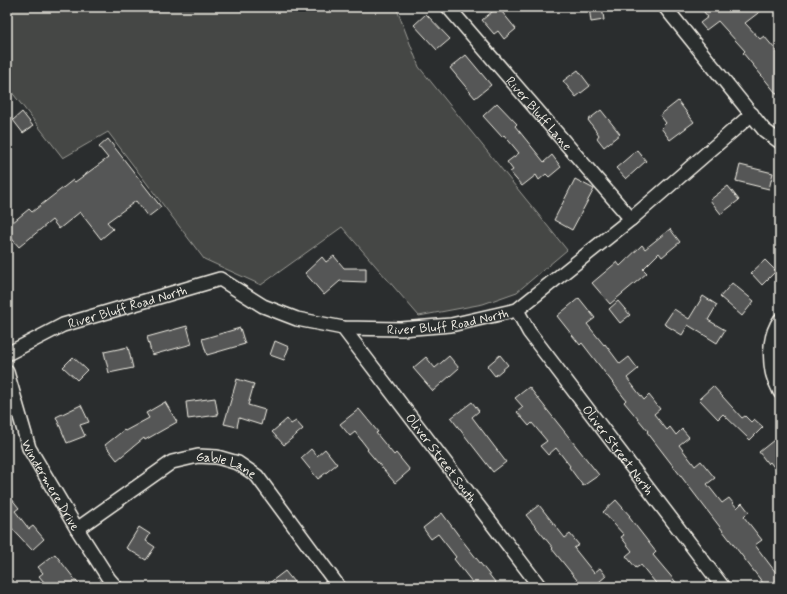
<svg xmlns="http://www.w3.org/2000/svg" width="787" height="594" viewBox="0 0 787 594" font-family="Mynerve,sans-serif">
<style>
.green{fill:#444645;stroke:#9c9c96}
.building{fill:#555756;stroke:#f4f1e8}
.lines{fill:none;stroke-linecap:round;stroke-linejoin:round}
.minor-casing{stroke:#f4f1e8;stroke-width:16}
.minor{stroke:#2a2d2e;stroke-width:13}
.labels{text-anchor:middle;stroke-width:4;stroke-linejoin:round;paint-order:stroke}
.street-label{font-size:13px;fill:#f4f1e8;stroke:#2a2d2e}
</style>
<rect width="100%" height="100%" fill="#2a2d2e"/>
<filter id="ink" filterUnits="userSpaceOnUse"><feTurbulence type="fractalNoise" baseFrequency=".025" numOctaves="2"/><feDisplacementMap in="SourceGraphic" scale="8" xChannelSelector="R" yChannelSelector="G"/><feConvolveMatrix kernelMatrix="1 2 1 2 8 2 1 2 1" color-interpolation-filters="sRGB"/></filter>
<g filter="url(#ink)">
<path class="green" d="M7,7H396L419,67L567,250L517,292L483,304L419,316L342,227L261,285L204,259L108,132L63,158L7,86Z"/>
<g class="building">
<path d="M498,7L516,29L504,39L498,31L494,34L482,20Z"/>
<path d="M589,7H602L604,20L591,22Z"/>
<path d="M700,7H766L745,23L760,39L764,36L780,55V98L743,53L745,51L718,21L706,30L700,23L708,17Z"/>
<path d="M426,14L450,39L437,50L414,25Z"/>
<path d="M466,55L491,85L475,98L450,68Z"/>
<path d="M578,70L590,86L576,97L563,81Z"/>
<path d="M678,101L694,122L670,140L661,128L666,123L660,115Z"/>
<path d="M497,103L517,124L515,126L544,162L552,155L561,167L549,177L546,174L539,180L536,175L522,186L510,172L513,170L507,162L519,153L504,135L502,137L483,116Z"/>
<path d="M601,110L620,134L604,147L597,138L599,135L588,120Z"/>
<path d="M22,112L33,126L23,133L13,120Z"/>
<path d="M108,139L161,207L148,217L136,201L107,222L113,229L101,239L80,212L59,229L52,220L19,247L7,233V227L29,209L32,212L73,180L75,182L108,158L99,147Z"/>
<path d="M637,150L646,161L626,179L616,168Z"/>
<path d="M740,165L773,173L769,189L736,181Z"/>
<path d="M575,179L594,189L572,230L554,220Z"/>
<path d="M728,186L739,200L721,214L710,200Z"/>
<path d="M670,229L680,242L662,257L659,253L643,269L647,273L610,304L592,283L617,262L620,266L642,245L645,249Z"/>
<path d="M334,256L344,268H366V282L340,281L324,295L305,273L322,257L326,262Z"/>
<path d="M765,260L776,271L762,285L751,273Z"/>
<path d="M732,283L754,301L742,316L720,297Z"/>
<path d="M703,296L717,305L708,320L725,330L717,343L688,325L682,335L664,324L674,309L689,319Z"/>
<path d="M579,298L595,318L587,324L604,345L605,344L620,364L629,357L638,369L627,378L644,400L649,395L660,409L654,414L667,430L670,427L676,435L682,429L689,437L679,445L695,466L701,461L715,478L707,484L722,503L729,498L737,508L742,503L749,512L744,517L762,540L755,545L780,578V587H766L647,432L648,431L624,402L626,400L582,343L580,345L557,316Z"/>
<path d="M618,301L630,315L620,323L609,309Z"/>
<path d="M187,326L192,344L152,355L147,337Z"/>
<path d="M240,328L245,344L207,355L202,339Z"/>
<path d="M275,341L289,347L284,360L270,355Z"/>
<path d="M128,347L133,368L109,373L104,352Z"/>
<path d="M500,355L508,365L495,376L487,366Z"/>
<path d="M449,356L459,368L433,391L413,368L426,357L435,368Z"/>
<path d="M73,357L87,370L77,380L63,367Z"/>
<path d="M237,379L254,384L248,405L265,410L261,425L239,418L237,427L224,424Z"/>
<path d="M713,386L742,418L745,416L751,422L754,419L763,427L750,440L723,414L718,419L699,399Z"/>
<path d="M529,387L599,475L583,486L569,467L570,466L556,448L548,455L540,446L547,441L532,423L529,426L517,412L523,407L515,398Z"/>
<path d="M215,398L218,415L188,419L186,402Z"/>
<path d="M165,402L177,422L145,440L144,438L117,460L105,445L124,430L125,431L149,418L146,413Z"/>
<path d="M472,402L479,411L472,417L506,462L493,472L451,418Z"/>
<path d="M81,405L89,422L80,425L85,436L67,443L56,417Z"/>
<path d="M359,409L378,432L376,433L394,455L396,453L410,470L395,483L367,450L368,449L355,432L350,436L340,424Z"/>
<path d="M287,419L291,424L296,421L303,429L284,445L272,432Z"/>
<path d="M774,440L780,447V475L770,462L768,464L759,452Z"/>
<path d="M311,449L317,456L325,449L337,464L318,479L301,458Z"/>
<path d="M7,493L19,508L15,511L29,529L33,526L44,539L32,550L7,523Z"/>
<path d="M616,500L630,516L629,517L656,552L653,555L680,587H659L641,565L636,568L626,556L632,551L621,537L624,535L603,512Z"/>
<path d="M539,505L565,538L570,534L579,545L574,548L594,573L600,568L606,576L599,582L603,587H581L576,581L577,580L552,549L553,548L526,515Z"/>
<path d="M442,513L462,540L499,587H476L454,559L456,557L438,534L431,539L423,528Z"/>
<path d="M139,527L150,534L146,541L155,547L146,560L126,548Z"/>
<path d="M55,554L73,577L81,587H48L39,576L43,573L38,567Z"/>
<path d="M285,571L298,587H264Z"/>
</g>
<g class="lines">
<defs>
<g id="minor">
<path id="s1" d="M448,7L631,219"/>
<path d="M665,7L764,130L780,142"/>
<path id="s2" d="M517,310L529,332L723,587"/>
<path d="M780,320C770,334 769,354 772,371C773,378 777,385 780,392"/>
<path id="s3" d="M343,328L540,587"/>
<path id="s4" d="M7,354L63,325L220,279L263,306L297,319L343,328L401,329L451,325L517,310L631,219L752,114"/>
<path id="s5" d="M7,372L29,448L77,529L109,579L116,587"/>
<path id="s6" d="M77,529L172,462L198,456L217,457L238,463L257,476L339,587"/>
</g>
</defs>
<use href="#minor" class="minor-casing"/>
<use href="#minor" class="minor"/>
</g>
</g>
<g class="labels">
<g class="street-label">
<text dy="5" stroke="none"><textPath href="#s1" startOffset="140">River Bluff Lane</textPath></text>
<text dy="5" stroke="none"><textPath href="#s4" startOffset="130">River Bluff Road North</textPath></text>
<text dy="5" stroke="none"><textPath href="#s4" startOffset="466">River Bluff Road North</textPath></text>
<text dy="5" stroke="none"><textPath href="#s2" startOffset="173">Oliver Street North</textPath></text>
<text dy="5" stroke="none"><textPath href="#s3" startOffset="163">Oliver Street South</textPath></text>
<text dy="5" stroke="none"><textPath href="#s6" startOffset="173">Gable Lane</textPath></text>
<text dy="5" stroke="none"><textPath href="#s5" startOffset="122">Windermere Drive</textPath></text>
</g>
</g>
<rect width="787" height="594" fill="none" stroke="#2a2d2e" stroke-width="24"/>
<rect x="12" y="12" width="763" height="570" fill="none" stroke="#f4f1e8" stroke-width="1.5" filter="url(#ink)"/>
</svg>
